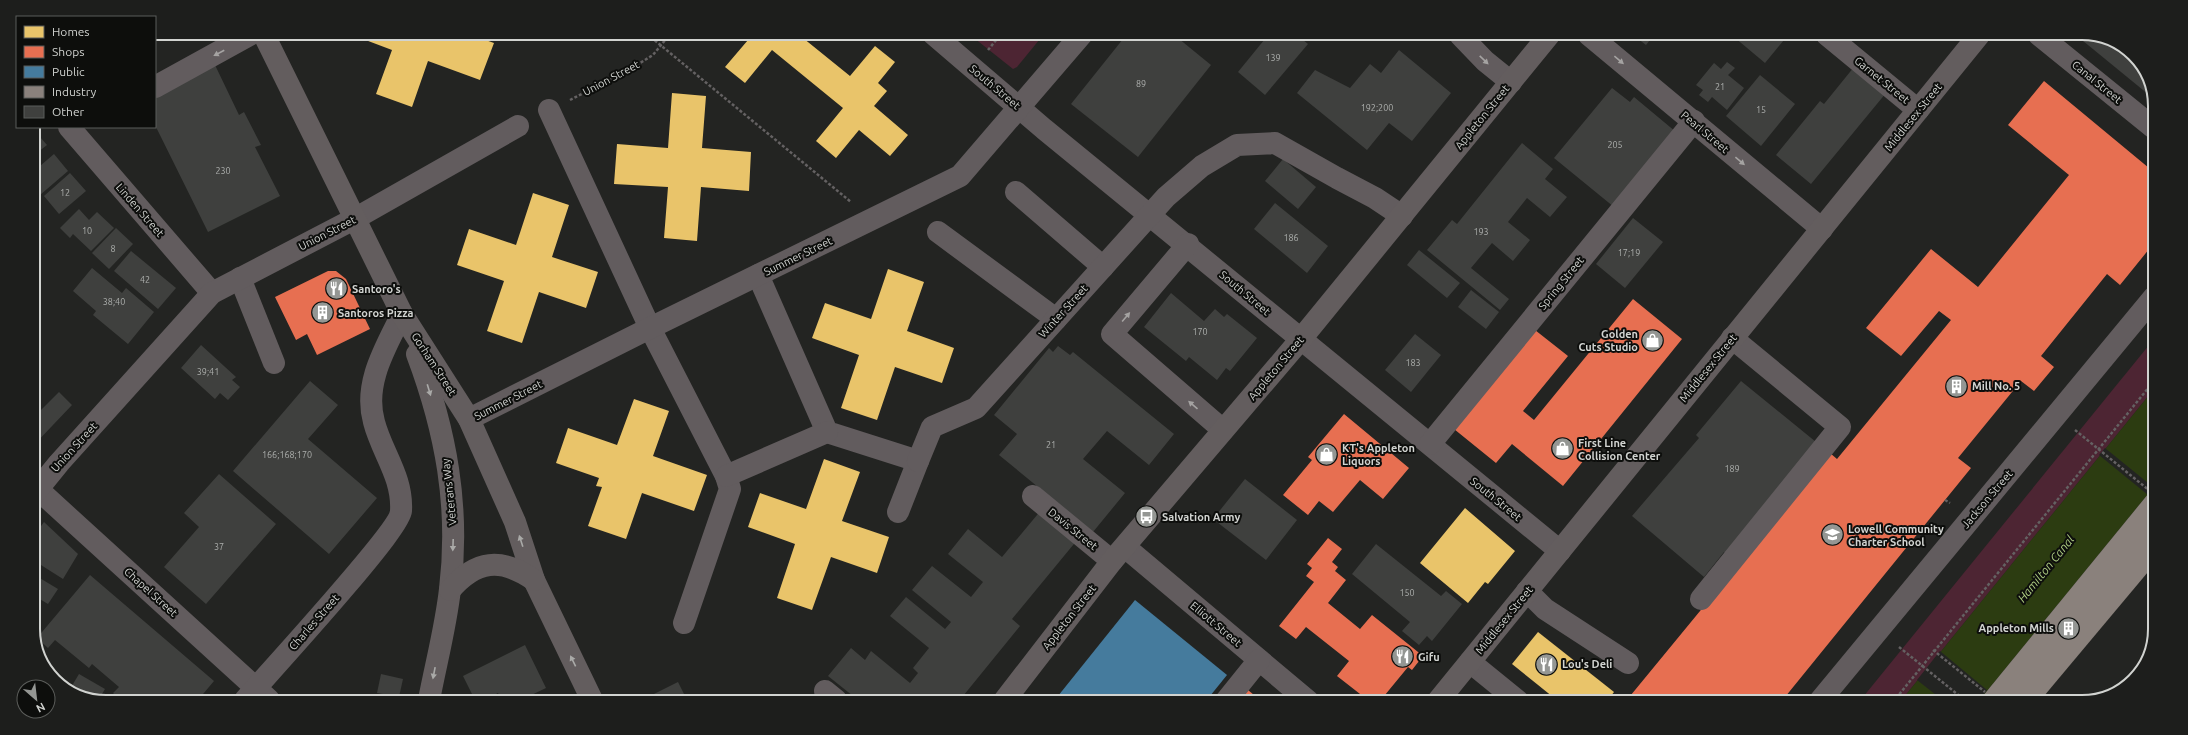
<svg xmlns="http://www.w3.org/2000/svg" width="2188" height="735" viewBox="0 0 2188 735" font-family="Ubuntu,sans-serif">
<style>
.green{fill:#4d2533}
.water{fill:#2c3c11}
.pier{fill:#232422}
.homes{fill:#e9c46a}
.shops{fill:#e76f51}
.public{fill:#457b9d}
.industry{fill:#8a817c}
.building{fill:#3f403e}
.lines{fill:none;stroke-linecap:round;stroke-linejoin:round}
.path{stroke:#646162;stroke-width:2.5;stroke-dasharray:3 2;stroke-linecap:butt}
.minor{stroke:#625c5e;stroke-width:22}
.major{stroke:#635d5e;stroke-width:22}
.oneway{fill:#a5a3a2}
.oneway2{fill:#aaaaa8}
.labels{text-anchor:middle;stroke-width:4;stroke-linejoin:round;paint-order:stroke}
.number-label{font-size:9px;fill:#acaeac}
.street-label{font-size:11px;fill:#d1d3d0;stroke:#0d0e0c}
.poi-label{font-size:11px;font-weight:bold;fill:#d1d3d0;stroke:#0d0e0c;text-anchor:start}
.water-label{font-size:12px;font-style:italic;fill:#adcb82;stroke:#0d0e0c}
.rim{fill:none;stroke:#d1d3d0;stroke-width:2}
</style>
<rect width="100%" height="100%" fill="#232422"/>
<g class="green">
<path d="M969,34H1044L1017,67L1013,69Z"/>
<path d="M2154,339V389L1900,702H1859Z"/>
</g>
<path class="water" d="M2154,389L2153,488L1978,702H1900Z"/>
<g class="pier">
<path d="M2105,448L2153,487L2148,495L2099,455Z"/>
<path d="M1940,651L1987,690L1978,702H1945L1917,680Z"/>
</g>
<g class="homes">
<path d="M347,33H466L494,43L480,80L428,61L412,107L376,94L392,50Z"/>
<path d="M741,34H806L803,38L850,76L875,46L895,62L878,83L887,91L874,106L908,135L890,156L859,130L836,158L816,141L843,108L772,50L745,83L725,67L748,40Z"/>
<path d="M672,93L706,96L702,148L751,152L749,191L701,187L697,241L664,238L668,187L614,184L617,144L668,148Z"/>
<path d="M533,193L569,205L552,257L598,272L586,308L539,292L522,343L487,331L504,281L457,265L469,229L516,245Z"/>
<path d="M888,269L924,282L907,331L954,348L942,383L895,367L877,420L841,408L859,355L812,338L825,303L871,319Z"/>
<path d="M634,399L669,411L653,456L707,475L694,511L642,493L626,539L588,526L602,487L596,486L599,478L556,463L568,428L617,445Z"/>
<path d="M824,459L860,472L842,521L889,537L877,573L831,557L812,610L777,598L795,544L748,527L760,493L806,509Z"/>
<path d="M1465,508L1515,551L1488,584L1485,582L1468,603L1420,563Z"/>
<path d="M1538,632L1614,692L1607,701H1558L1512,664Z"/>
</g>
<g class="shops">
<path d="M2044,81L2155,173L2154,243L2120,285L2107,274L2041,356L2054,367L2034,391L2021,381L1958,458L1971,468L1781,702L1626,701L1830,453L1837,459L1951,320L1939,311L1901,356L1866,328L1931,249L1978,287L2069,175L2008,125Z"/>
<path d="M328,271H336L346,279L370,329L317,355L307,334L296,340L275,297Z"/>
<path d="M1633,299L1682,339L1563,486L1512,444L1496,463L1454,429L1535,330L1568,356L1523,411L1534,420Z"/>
<path d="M1344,414L1409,468L1383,499L1360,480L1333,512L1319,501L1308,515L1283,495L1312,460L1308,457Z"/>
<path d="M1328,538L1342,549L1332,562L1338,567L1335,571L1346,580L1328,603L1360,629L1372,615L1423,656L1412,670L1408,667L1380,701H1369L1337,676L1349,661L1306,627L1296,639L1279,626L1314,582L1306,576L1312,568L1307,564Z"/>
<path d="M1248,690L1261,701H1239Z"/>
</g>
<path class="public" d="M1135,600L1227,675L1206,701H1054Z"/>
<path class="industry" d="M2153,488V566L2039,702H1978Z"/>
<g class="building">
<path d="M1127,34H1173L1211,65L1138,157L1071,104Z"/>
<path d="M1269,34L1297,35L1308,44L1265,95L1238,72Z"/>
<path d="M1633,35H1654L1646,45Z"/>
<path d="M1735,35H1788L1765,63L1734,37Z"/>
<path d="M2077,36H2101L2137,58L2154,99Z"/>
<path d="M1399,50L1451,93L1412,141L1389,123L1367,150L1297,93L1315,70L1350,88L1370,64L1381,73Z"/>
<path d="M1727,62L1735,68L1728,75L1744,88L1727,110L1712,97L1708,102L1699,95L1703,90L1696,85L1714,63L1721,69Z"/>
<path d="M215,65L239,115L244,112L261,145L255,147L280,196L208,232L155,125V94Z"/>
<path d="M1854,67L1886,93L1811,184L1776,155L1820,101L1824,104Z"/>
<path d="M1760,75L1795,104L1761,146L1726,116Z"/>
<path d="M1612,88L1630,102L1634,97L1676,132L1614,207L1554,158Z"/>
<path d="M33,129L47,145L33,156Z"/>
<path d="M1522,143L1553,169L1545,179L1567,197L1550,217L1527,198L1508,222L1530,240L1513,261L1492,243L1471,268L1509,299L1500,310L1427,250L1452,220L1457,224Z"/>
<path d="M54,154L68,171L33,201V172Z"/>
<path d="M1283,159L1316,187L1298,209L1265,181Z"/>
<path d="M70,173L86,191L59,214L44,196Z"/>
<path d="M1275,203L1328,246L1307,273L1254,229Z"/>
<path d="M79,209L89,220L97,212L114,228L91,251L73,234L70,238L60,228Z"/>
<path d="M1633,218L1663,242L1625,288L1596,264Z"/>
<path d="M116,228L133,244L109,269L92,253Z"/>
<path d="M1419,250L1460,283L1447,298L1407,265Z"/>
<path d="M131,251L176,288L158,309L114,271Z"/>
<path d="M92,268L122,293L126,288L154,312L128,344L93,315L96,311L73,291Z"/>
<path d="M1471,290L1499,312L1486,329L1458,307Z"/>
<path d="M1171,293L1204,321L1215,309L1224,317L1227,314L1257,338L1230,371L1226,368L1217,380L1189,357L1186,361L1144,327Z"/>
<path d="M1415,334L1441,355L1411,392L1385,370Z"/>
<path d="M201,345L236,377L232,380L240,387L228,400L220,393L215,399L181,368Z"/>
<path d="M1058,346L1070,355L1073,352L1174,434L1149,465L1107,431L1083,459L1125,493L1093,532L999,455L1017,434L994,415L1049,348L1053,352Z"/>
<path d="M310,381L338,405L308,439L377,498L329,554L233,471Z"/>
<path d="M1741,381L1816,442L1728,555L1724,552L1704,577L1632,516L1699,438L1696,435Z"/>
<path d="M33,392L41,399L33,407Z"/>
<path d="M59,392L72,405L33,446V410L37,414Z"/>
<path d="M219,474L276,524L206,604L164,567L199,527L184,513Z"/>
<path d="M1245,479L1297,520L1266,560L1213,519Z"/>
<path d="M1042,509L1078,539L1012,619L1020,626L959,701H952L948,698L946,701L858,700L828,676L851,648L865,660L871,651L910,683L918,673L913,668L929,648L890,616L906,597L945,629L951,622L912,590L932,566L971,597L983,582L948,554L968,529L1002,557Z"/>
<path d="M44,522L78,554L63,579L33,560V537Z"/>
<path d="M1376,544L1441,596L1446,591L1462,604L1432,641L1427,636L1419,645L1402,631L1410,622L1352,574Z"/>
<path d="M33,574L58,589L48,604L33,595Z"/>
<path d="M90,575L214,681L198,700H120L113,693L119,687L92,664L89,668L55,640L48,648L37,638Z"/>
<path d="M33,609L40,613L33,625Z"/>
<path d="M525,645L546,688L521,700H501L498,693L484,700H475L463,676Z"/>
<path d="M79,674L105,689L99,699H87L70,689Z"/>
<path d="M381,674L403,679L399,697L377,693Z"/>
<path d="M678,682L687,700H642Z"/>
</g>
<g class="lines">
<g class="path">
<path d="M647,34L851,202"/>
<path d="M988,50L1001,34"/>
<path d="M570,100L632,68L653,55L670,34"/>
<path d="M2075,430L2150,491"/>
<path d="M1945,500L1950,503"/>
<path d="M1899,647L1967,702"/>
<path d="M1933,650L1985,692"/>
<path d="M1893,702L2154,381"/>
</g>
<g class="minor">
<path d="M933,34L1044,129L1560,551"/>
<path d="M1460,35L1485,61L1511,82"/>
<path d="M1589,35L1822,229"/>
<path d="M1827,35L1918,110"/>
<path d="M2039,35L2155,129"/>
<path d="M155,87L253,33"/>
<path d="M549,110L650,328L726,476L730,489L684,623"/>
<path d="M69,127L212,293"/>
<path d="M1016,192L1103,267"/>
<path d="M938,232L1056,319"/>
<path d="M1188,244L1112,334L1223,430"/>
<path d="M758,275L827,432L918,461L898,512"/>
<path d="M240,278L274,363"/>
<path d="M469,419L650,328L960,176L1082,34"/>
<path d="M1430,444L1694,121"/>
<path d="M918,461L932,427L976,408L1166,197L1202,166L1237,145L1275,143L1337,178L1375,198L1402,216"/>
<path d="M726,476L827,432"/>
<path d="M33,485L269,700"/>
<path d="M33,495L59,463L212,293L356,218L518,126"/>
<path d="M1033,496L1112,561"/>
<path d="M1125,547L1308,701"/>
<path d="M1527,591L1545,609L1628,663"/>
<path d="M1701,599L1840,427L1732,338"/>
<path d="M1470,662L1518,701"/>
<path d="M825,691L836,700"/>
<path d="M245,700C267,675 400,530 401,511C403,477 382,453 374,422C363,383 386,347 402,314"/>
<path d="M1226,701L1259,660"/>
<path d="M1819,702L2154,297"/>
</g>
<g class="major">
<path d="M263,33L402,314L469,419L515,522L534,580L592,700"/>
<path d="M417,354C446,431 460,507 450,589C446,626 436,663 429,700"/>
<path d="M450,590C476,560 501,557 534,580"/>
<path d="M1004,701L1112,561L1301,339L1549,35"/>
<path d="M1438,701L1979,35"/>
</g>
</g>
<defs><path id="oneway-solid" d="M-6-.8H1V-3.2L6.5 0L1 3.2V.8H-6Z"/></defs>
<g class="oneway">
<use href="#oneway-solid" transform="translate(219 53) rotate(152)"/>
<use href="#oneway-solid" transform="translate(1484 60) rotate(44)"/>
<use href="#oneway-solid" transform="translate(1619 60) rotate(40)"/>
<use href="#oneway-solid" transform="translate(1740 161) rotate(40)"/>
<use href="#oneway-solid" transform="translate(1126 317) rotate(-50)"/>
<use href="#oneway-solid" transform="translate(1193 405) rotate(-139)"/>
</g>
<g class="oneway2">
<use href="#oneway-solid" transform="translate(429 390) rotate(73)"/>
<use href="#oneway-solid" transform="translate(521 541) rotate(-108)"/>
<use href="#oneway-solid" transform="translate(453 545) rotate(92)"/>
<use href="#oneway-solid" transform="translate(573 661) rotate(-116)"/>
<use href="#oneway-solid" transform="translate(434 673) rotate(101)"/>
</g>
<defs>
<symbol id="restaurant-disc" viewBox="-11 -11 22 22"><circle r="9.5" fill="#949693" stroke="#0d0e0c"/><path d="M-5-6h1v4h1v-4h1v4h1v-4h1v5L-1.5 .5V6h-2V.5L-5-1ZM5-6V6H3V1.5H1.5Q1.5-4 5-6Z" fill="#fff"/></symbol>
<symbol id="building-disc" viewBox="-11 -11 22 22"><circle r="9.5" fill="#949693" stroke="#0d0e0c"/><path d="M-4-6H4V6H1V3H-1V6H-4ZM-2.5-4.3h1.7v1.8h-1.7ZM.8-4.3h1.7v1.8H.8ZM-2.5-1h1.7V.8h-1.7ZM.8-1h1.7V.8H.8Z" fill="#fff"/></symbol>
<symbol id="shop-disc" viewBox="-11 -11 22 22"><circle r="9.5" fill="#949693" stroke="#0d0e0c"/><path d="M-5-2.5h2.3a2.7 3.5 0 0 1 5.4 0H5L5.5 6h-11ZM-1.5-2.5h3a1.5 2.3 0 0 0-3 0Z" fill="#fff"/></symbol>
<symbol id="bus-disc" viewBox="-11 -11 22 22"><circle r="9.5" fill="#949693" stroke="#0d0e0c"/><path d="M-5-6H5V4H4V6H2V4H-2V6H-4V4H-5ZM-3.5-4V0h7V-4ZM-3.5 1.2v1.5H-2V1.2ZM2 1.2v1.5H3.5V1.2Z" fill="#fff"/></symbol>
<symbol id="school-disc" viewBox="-11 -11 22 22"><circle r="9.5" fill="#949693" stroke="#0d0e0c"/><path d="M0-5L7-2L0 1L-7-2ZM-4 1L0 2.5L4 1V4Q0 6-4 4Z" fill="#fff"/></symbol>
</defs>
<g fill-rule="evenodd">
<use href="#restaurant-disc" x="324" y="276" width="25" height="25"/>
<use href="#building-disc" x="310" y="300" width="25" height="25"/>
<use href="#shop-disc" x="1640" y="328" width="25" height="25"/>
<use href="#building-disc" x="1944" y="374" width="25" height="25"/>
<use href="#shop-disc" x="1550" y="436" width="25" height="25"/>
<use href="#shop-disc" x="1314" y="442" width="25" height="25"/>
<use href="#bus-disc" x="1134" y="504" width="25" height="25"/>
<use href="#school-disc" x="1820" y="522" width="25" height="25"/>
<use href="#building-disc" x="2056" y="616" width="25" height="25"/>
<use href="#restaurant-disc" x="1390" y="644" width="25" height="25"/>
<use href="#restaurant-disc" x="1534" y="652" width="25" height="25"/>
</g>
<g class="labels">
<g class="number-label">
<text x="1273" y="61">139</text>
<text x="1141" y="87">89</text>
<text x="1720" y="90">21</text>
<text x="1377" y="111">192;200</text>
<text x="1761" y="113">15</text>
<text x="1615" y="148">205</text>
<text x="223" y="174">230</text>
<text x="65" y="196">12</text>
<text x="87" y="234">10</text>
<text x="1481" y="235">193</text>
<text x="1291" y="241">186</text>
<text x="113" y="252">8</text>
<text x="1629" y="256">17;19</text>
<text x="145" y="283">42</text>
<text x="114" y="305">38;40</text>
<text x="1200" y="335">170</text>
<text x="1413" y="366">183</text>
<text x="208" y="375">39;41</text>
<text x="1051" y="448">21</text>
<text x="287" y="458">166;168;170</text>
<text x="1732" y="472">189</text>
<text x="219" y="550">37</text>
<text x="1407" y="596">150</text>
</g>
<g class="street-label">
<text transform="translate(611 78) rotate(-28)" y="4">Union Street</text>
<text transform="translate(1882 80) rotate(39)" y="4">Garnet Street</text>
<text transform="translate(2097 82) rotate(39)" y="4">Canal Street</text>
<text transform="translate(995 87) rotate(40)" y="4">South Street</text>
<text transform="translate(1482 117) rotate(-51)" y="4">Appleton Street</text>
<text transform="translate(1913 117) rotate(-51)" y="4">Middlesex Street</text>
<text transform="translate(1705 132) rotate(40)" y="4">Pearl Street</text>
<text transform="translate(140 210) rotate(49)" y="4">Linden Street</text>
<text transform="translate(327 233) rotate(-27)" y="4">Union Street</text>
<text transform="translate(798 256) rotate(-26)" y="4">Summer Street</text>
<text transform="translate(1561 283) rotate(-51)" y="4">Spring Street</text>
<text transform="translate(1245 293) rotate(40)" y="4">South Street</text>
<text transform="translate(1063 311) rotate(-48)" y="4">Winter Street</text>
<text transform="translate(434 364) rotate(57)" y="4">Gorham Street</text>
<text transform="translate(1276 368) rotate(-50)" y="4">Appleton Street</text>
<text transform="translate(1708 368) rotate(-51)" y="4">Middlesex Street</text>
<text transform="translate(508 400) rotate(-27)" y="4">Summer Street</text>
<text transform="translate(74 447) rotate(-48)" y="4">Union Street</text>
<text transform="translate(449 492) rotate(-96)" y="4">Veterans Way</text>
<text transform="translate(1496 499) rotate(39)" y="4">South Street</text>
<text transform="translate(1987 499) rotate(-50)" y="4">Jackson Street</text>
<text transform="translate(1073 529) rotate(39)" y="4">Davis Street</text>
<text transform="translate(151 592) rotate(42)" y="4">Chapel Street</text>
<text transform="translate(1069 617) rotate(-52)" y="4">Appleton Street</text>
<text transform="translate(1504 620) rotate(-51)" y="4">Middlesex Street</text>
<text transform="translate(314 622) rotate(-49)" y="4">Charles Street</text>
<text transform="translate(1216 624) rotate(40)" y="4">Elliott Street</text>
</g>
<g class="poi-label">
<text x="352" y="293">Santoro's</text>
<text x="338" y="317">Santoros Pizza</text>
<text x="1638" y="338" text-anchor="end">Golden<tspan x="1638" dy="13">Cuts Studio</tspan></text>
<text x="1972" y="390">Mill No. 5</text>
<text x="1578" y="447">First Line<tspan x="1578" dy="13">Collision Center</tspan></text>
<text x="1342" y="452">KT's Appleton<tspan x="1342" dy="13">Liquors</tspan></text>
<text x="1162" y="521">Salvation Army</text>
<text x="1848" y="533">Lowell Community<tspan x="1848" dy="13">Charter School</tspan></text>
<text x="2054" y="632" text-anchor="end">Appleton Mills</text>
<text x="1418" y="661">Gifu</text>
<text x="1562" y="668">Lou's Deli</text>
</g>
<g class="water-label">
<text transform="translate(2046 569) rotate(-51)" y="4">Hamilton Canal</text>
</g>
</g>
<path d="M0 0H2188V735H0ZM106 40H2082A66 66 0 0 1 2148 106V629A66 66 0 0 1 2082 695H106A66 66 0 0 1 40 629V106A66 66 0 0 1 106 40Z" fill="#1d1e1c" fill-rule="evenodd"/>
<path class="rim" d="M106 40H2082A66 66 0 0 1 2148 106V629A66 66 0 0 1 2082 695H106A66 66 0 0 1 40 629V106A66 66 0 0 1 106 40Z"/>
<rect x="16" y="16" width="140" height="112" fill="#0d0e0c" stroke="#5b5d5a"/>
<rect x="24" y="26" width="20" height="12" fill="#e9c46a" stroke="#5b5d5a"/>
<text x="52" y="36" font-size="12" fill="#d1d3d0">Homes</text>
<rect x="24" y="46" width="20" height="12" fill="#e76f51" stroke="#5b5d5a"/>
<text x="52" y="56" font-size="12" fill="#d1d3d0">Shops</text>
<rect x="24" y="66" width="20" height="12" fill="#457b9d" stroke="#5b5d5a"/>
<text x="52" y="76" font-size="12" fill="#d1d3d0">Public</text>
<rect x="24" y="86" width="20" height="12" fill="#8a817c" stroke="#5b5d5a"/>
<text x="52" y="96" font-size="12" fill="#d1d3d0">Industry</text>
<rect x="24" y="106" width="20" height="12" fill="#3f403e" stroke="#5b5d5a"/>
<text x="52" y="116" font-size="12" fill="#d1d3d0">Other</text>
<g transform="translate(36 699) rotate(152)"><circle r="19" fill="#0d0e0c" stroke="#5b5d5a"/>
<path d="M0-3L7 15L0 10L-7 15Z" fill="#949693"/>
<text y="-6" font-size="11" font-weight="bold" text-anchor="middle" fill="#d1d3d0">N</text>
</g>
</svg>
